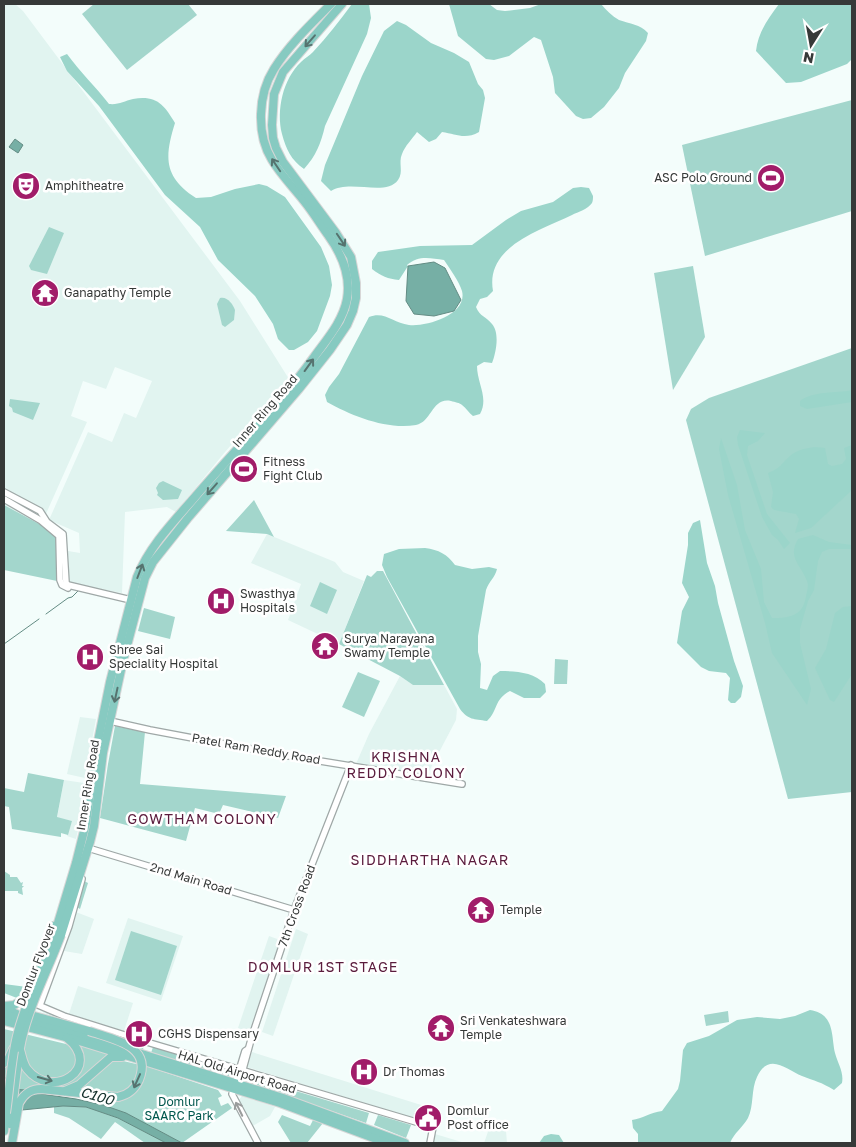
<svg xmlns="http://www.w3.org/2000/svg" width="856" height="1147" viewBox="0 0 856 1147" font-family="'Golos Text',sans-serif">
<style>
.built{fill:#e1f4f0}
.green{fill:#a3d6cc}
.forest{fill:#9bd5ca}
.water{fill:#76afa5;stroke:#638c84}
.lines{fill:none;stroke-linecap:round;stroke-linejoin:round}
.stream{stroke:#638c84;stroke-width:1}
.minor-casing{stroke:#9fa8a7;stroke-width:8}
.major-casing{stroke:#d7d7d7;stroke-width:10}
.minor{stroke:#fff;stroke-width:5.5}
.major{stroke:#87cac1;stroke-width:8}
.major-bridge-casing{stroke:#d7d7d7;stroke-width:10;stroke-linecap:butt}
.major-bridge{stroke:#87cac1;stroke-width:8}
.oneway{stroke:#56736f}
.oneway2{stroke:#9a9c9c}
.labels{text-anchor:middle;stroke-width:5;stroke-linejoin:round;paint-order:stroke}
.poi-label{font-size:12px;fill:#363938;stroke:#fff;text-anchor:start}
.street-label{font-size:12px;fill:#363938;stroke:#fff}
.park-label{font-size:12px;fill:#00574d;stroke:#fff}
.neighbourhood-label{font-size:14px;letter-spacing:1px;fill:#5b1c3d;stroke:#fff}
.water-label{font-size:14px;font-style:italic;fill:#122f2b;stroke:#fff}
</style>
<rect width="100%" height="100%" fill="#f3fdfb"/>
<g class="built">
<path d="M4,4H15L23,11L240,301L289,379L225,452L176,512L167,507L125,512L122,593L69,583L68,551L80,553L79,533L49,520L88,432L112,442L124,413L136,418L152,381L115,367L106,389L83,381L71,416L87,422L45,516L43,526L4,505Z"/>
<path d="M267,534L335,562L343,572L364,581L339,644L288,620L301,584L251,563Z"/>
<path d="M400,676L413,685H444L457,709L456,720L426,777L356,764L369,734Z"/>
<path d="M80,717L96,719L85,778L67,774Z"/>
<path d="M64,780L84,783L80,821L76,839L67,836L72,821L57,818Z"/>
<path d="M76,912L94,919L82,954L64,951Z"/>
<path d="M128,918L183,936L161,1001L106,983Z"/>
<path d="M296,929L308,934L273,1036L262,1032Z"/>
<path d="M269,936L280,940L249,1032L238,1028Z"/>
<path d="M78,986L133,1003L124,1031L69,1014Z"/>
<path d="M252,1052L434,1109L430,1123L247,1067Z"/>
<path d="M242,1096L275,1107L270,1116L251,1127L238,1101Z"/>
<path d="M490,1126L506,1131L507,1143H484Z"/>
<path d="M435,1134L465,1143H433Z"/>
</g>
<g class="green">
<path d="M94,4H188L197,15L127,70L82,14Z"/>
<path d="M852,100V211L705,256L682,145Z"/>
<path d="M49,227L64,233L47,274L31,270L29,266Z"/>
<path d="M693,266L705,337L673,390L654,273Z"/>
<path d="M220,298C227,296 233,304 235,310L234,320L225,327L222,325L217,304Z"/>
<path d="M852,348V792L788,799L686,420L691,409L709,398Z"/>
<path d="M10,399L40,403L33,420L13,412L12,408L9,406Z"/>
<path d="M163,481L182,490L178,499L163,500L157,495L158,493L156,488L159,483Z"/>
<path d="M254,500L274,537L267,534L226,531Z"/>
<path d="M4,505L43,526L57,539V581L4,570Z"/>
<path d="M377,571H383L444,685H413L400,676L339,644L367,575L371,577Z"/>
<path d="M320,582L337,590L327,614L310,606Z"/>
<path d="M144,608L175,617L170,639L138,631Z"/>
<path d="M555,659L568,660L567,684H554Z"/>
<path d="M358,672L380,681L364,717L342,707Z"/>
<path d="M115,726L145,732L140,784L286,796L278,818L223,805L219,814L195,808L186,841L100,818L108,764Z"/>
<path d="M28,773L64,780L57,817L72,821L68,835L61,833V837L12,829L9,807L4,806V788L24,792Z"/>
<path d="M4,871L10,875V877H17L21,883L23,882L22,886H24L22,888L23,895L18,893V891H4Z"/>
<path d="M84,881L88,883L80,909L77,907Z"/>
<path d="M131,931L177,946L161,995L115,980Z"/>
<path d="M40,1011L144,1044L143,1050L114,1041L89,1029Z"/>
<path d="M728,1011L729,1022L706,1026L704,1015Z"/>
<path d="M4,1029L66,1044L81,1052L79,1045L107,1054V1056L74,1085L61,1087L33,1086L25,1090L10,1089L7,1079L4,1077Z"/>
<path d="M153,1047L232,1072L230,1077L151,1053Z"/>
<path d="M119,1060L149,1067L218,1090L222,1096L218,1098L221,1106L228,1103L232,1108L182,1143L126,1113L103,1105L106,1099L85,1097L81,1089L113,1061Z"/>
<path d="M249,1077L369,1113L366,1123L248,1082Z"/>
<path d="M63,1106L86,1107L118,1118L166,1143H145L115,1122L101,1139L69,1118L54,1113V1107Z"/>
<path d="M282,1115L310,1126L313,1120L323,1123L307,1143H291L278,1122Z"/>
<path d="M378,1115L411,1125L406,1138L374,1125Z"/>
</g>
<g class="forest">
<path d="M352,4H369L371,18L367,34L325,126C321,143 316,156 304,169C291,160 286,149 282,134C276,110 283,79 301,62C305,58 309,56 313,52C327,37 340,20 352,4Z"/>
<path d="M449,4H489L497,10L505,11L530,8L541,4H601C606,10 612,16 619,20C630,24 640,24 648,33L646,41L625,73L619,88L604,107L591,118L583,119L576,116L555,93L553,77L541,40L534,37L509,56L494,60L486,59L458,36Z"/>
<path d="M779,4H852V59L847,64L801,82L786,83L756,51C758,32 768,19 779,4Z"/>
<path d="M397,21L406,25L431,43L454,53L469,62L478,84L483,90L485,98L479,132C465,140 456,134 442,132L436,139L429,142L417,132C412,139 405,146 402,154C398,163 404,172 398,180C386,197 350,179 331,191L321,181L325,165L362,76L384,31Z"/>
<path d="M67,54C80,72 96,87 109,104C119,105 124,101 133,99C157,95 164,105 175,123C164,158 164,177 196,198L211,197L235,189L259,184L267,186L285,197L321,247L329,266L332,285L330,296L317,331L308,342L294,350H289L278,339L273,324L255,296L218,260L200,227L165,195L99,106L67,71L60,57Z"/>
<path d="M581,187L589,188L593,196C593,198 593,201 592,203C588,209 578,212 572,215C541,230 485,246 493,291L487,297L480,299L476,307C480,317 486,316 492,324C500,333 496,353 492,363L484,362L477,366C477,383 489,398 480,414L473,416C469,413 466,408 462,405C460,403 455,402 451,401C432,397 432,422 416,425C387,430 352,416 327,402L325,395L329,387L339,374L369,317C385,311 393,323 409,325C426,327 468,315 462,291C459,281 450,269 444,260C430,258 418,255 407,265L408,266L399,280C388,279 381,276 372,269V261L378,252L420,246L472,245L506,220L521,211L553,202L573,188Z"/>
<path d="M852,390V402L807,409L800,406V401C815,390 835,394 852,390Z"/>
<path d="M740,430L765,433L758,441L748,446L747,455L767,514L790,543L784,549L778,540L772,535L762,517L738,445L737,437Z"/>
<path d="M721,438L737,485L745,530L761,569L764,602L772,618C790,618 803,616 806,596C807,591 809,586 807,581C801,565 787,558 798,539L813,535L829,542L852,545V549H829L822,552L818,561L814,590L808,601L800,629V643L811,689L807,705L772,653L765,623L728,495L719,449Z"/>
<path d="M852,445V490L811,528L795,533L799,519L796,514L774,510L771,507L773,492L768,473C781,468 781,464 790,456C799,448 815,446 825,448L828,464L832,466L842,464L846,459L844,448Z"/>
<path d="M700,520L707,563L715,586L718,603L734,661L743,686L741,697L735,703H731L728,700L730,678L726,673L709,671L701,667L677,643L682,611L689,597L682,583L688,545V533L693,523Z"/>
<path d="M425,548C439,550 447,554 455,565L472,569L489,567L497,569C495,578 489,581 486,590L478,636V652L481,664L480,688L487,690L493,676L500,671C516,671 534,672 545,684L546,692L540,698H524L510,691C494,699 498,711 487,721C474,719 468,720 460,709L387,577L382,565L384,554L399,549Z"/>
<path d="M852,606V674L834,702L830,700L815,668L826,649L835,613L843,607Z"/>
<path d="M4,984L27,987L25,993L17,998L4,993Z"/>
<path d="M810,1010C835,1014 831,1035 835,1053C838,1064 844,1072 842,1083L834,1090C821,1082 815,1081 802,1076C787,1070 769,1051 757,1077C751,1089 754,1106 748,1118C743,1127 734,1133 730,1143H638V1134L633,1128L632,1120C642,1119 651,1112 662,1111L678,1089L680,1081L683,1050L687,1043L709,1036L737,1020L757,1017L780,1019L795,1016Z"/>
<path d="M551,1134L559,1135L564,1143H539L544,1136Z"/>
</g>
<g class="water">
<path d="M15,139L23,145L18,153L9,147Z"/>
<path d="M434,262L445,268L461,300L454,311L434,316L414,314L406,301L408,266Z"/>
<path d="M4,1077L7,1079L10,1089L25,1090L35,1093L76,1099L103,1105L126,1113L182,1143H166L118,1118L86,1107L63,1106L22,1110L4,1106Z"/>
</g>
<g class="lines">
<g class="stream">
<path d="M46,614L68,598L72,597L78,591"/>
<path d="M4,644L39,619"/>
</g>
<defs>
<g id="minor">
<path d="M4,492L40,511L47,522L63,534L66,583L68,585L131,600"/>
<path d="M4,499L40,520L59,536L60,580L62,585L68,588"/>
<path d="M110,721L150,730L283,755L462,784"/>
<path d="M88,848L294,910"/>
<path d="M31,1002L64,1016L150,1043L433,1127L430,1143"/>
<path d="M40,1005L69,926L82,879"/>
<path d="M248,1049L245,1051L232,1094L258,1143"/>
<path d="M236,1083L240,1080L252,1036L294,910L351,765"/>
</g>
<g id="major">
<path d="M55,933L76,863L86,823L96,751L110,682L137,577C149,547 173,522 194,498C234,451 278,407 314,357C327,339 343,321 347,299C351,276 341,253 328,235C320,224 313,212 304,201C293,187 281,175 272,160C256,134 258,94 274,69C289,45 311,24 331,4"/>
<path d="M61,935L90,842L94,826L103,753L123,661L145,578L153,562L188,518L299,389L330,350L347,325L353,311L356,298V283L351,257L336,233L283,162L276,148L273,138L272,125L274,94L283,72L342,4"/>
<path d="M4,1006L14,1005L24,999L53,926"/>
<path d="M4,1008L36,1023L97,1040L283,1098L405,1143"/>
<path d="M4,1014L22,1019"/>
<path d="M27,1014L89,1031"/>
<path d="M4,1021L76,1040L280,1103L387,1143"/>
<path d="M20,1050C22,1056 23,1064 27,1069C52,1101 104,1068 67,1038"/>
<path d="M4,1063L8,1060L13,1049"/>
<path d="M65,1091L79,1085L111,1057H122"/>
<path d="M10,1124L19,1054"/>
<path d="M4,1131L6,1114"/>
<path d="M12,1143L19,1103C24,1094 30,1089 41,1089L118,1097"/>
</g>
</defs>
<use href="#minor" class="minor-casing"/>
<use href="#major" class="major-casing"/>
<use href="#minor" class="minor"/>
<use href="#major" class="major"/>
<defs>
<g id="major-bridge">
<path d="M89,1031C112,1039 153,1045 139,1080C135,1089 128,1095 118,1097"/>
<path d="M20,1048C27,1009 47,973 61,935"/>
<path d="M6,1113C10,1087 11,1057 18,1032C27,998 43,967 55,933"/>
</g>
</defs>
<use href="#major-bridge" class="major-bridge-casing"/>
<use href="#major-bridge" class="major-bridge"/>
</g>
<defs><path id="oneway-shaft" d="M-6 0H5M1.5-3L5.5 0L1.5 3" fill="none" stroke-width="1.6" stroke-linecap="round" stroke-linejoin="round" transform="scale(1.25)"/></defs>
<g class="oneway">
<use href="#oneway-shaft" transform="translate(310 41) rotate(131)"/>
<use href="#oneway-shaft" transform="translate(276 165) rotate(-124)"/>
<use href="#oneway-shaft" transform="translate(341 240) rotate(56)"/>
<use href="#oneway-shaft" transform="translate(309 365) rotate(-54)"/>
<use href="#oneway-shaft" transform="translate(212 489) rotate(131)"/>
<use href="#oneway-shaft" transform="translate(140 571) rotate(-69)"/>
<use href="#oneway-shaft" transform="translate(116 695) rotate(102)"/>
<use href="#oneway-shaft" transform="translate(45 1079) rotate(16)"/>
<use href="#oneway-shaft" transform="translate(137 1081) rotate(114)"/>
</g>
<use class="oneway2" href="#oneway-shaft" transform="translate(239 1109) rotate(-116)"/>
<defs>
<symbol id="stadium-disc" viewBox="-11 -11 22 22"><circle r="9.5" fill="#a11c69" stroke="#fff"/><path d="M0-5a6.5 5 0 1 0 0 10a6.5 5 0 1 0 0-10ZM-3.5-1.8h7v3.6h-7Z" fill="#fff"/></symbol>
<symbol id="theatre-disc" viewBox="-11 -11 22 22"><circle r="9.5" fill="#a11c69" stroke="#fff"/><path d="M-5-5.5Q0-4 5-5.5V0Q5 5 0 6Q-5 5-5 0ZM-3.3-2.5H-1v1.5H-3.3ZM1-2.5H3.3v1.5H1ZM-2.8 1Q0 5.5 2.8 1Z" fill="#fff"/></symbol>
<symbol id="temple-disc" viewBox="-11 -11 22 22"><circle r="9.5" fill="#a11c69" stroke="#fff"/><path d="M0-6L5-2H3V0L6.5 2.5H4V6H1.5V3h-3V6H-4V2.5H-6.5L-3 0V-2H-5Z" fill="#fff"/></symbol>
<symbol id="hospital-disc" viewBox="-11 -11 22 22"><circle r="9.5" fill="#a11c69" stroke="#fff"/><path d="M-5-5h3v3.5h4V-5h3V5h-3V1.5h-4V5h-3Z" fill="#fff"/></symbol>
<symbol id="civic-disc" viewBox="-11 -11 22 22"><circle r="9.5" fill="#a11c69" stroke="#fff"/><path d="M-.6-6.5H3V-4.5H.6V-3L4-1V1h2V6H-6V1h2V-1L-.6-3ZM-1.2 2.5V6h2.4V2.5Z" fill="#fff"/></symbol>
</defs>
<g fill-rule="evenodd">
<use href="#stadium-disc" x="755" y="162" width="32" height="32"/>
<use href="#theatre-disc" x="10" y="170" width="32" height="32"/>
<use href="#temple-disc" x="29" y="277" width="32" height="32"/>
<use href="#stadium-disc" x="228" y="453" width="32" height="32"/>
<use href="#hospital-disc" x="205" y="585" width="32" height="32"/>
<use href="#temple-disc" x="309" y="630" width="32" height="32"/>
<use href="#hospital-disc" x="74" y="641" width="32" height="32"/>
<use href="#temple-disc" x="465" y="894" width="32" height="32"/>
<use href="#temple-disc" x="425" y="1012" width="32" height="32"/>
<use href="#hospital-disc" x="123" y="1018" width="32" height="32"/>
<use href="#hospital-disc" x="348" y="1056" width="32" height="32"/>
<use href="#civic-disc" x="412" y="1102" width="32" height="32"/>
</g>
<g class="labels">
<g class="poi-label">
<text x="752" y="182" text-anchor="end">ASC Polo Ground</text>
<text x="45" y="190">Amphitheatre</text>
<text x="64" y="297">Ganapathy Temple</text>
<text x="263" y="466">Fitness<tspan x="263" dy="14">Fight Club</tspan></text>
<text x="240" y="598">Swasthya<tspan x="240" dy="14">Hospitals</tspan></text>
<text x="344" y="643">Surya Narayana<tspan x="344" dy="14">Swamy Temple</tspan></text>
<text x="109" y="654">Shree Sai<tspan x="109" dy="14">Speciality Hospital</tspan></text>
<text x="500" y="914">Temple</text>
<text x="460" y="1025">Sri Venkateshwara<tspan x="460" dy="14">Temple</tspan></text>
<text x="158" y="1038">CGHS Dispensary</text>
<text x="383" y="1076">Dr Thomas</text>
<text x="447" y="1115">Domlur<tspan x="447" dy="14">Post office</tspan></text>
</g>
<g class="street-label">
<text transform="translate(265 411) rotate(-49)" y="4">Inner Ring Road</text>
<text transform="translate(256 749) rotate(10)" y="4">Patel Ram Reddy Road</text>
<text transform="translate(88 785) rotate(-81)" y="4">Inner Ring Road</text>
<text transform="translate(191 879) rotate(17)" y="4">2nd Main Road</text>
<text transform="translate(297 906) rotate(-70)" y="4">7th Cross Road</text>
<text transform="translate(36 965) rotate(-69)" y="4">Domlur Flyover</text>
<text transform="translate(237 1072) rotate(17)" y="4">HAL Old Airport Road</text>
</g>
<g class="park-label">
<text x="179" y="1106">Domlur<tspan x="179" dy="14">SAARC Park</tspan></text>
</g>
<g class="neighbourhood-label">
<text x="406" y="762">KRISHNA<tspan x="406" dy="16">REDDY COLONY</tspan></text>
<text x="202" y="824">GOWTHAM COLONY</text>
<text x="430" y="865">SIDDHARTHA NAGAR</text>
<text x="323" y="972">DOMLUR 1ST STAGE</text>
</g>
<g class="water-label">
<text transform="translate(97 1096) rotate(16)" y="5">C100</text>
</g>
</g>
<rect width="856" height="1147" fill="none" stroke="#363938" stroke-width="10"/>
<g transform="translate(811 45) rotate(191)" stroke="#ffffff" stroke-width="4" paint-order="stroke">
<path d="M0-4L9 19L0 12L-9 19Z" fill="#363938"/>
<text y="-8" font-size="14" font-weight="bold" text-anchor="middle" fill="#363938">N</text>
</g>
</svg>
